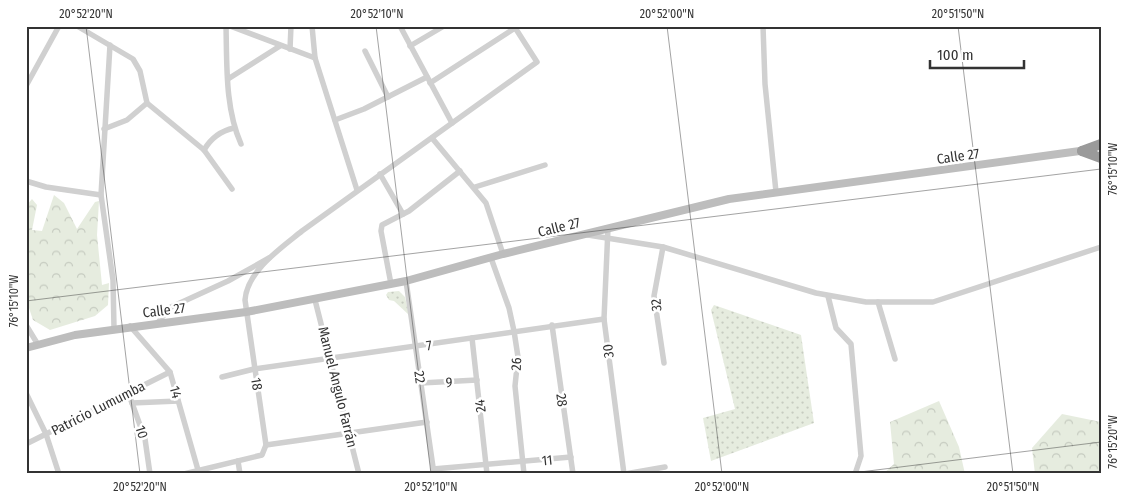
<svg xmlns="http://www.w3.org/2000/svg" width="1127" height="500" viewBox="0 0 1127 500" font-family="'Fira Sans Condensed',sans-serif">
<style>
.grass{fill:url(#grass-dots)}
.forest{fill:url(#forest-crowns)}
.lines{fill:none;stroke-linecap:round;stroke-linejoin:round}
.street{stroke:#d0d0d0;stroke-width:5.5}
.secondary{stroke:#bdbdbd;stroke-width:8}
.highway{stroke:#9a9a9a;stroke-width:10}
.ticks{fill:none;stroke:#333;stroke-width:1;stroke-opacity:0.45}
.labels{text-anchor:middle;stroke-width:5;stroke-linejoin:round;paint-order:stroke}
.street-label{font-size:14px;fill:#333;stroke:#fff}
.neatline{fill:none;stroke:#333;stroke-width:2}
.ticks-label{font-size:12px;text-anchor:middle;fill:#333}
</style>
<defs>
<pattern id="grass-dots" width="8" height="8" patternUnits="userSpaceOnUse" patternTransform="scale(1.25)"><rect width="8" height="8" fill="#e6ecdf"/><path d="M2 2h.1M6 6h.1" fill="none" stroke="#c6cbc0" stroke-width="1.8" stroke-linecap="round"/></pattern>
<pattern id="forest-crowns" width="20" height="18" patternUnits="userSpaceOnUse" patternTransform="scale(1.25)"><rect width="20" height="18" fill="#e6ecdf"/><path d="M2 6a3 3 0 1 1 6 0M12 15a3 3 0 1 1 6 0" fill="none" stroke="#c6cbc0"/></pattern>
</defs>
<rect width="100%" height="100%" fill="#fff"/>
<g class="grass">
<path d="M399,291L405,297L409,315L394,301L389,300L386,295L388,292Z"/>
<path d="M714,305L801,335L814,423L711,461L703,418L735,409L711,310Z"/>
</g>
<g class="forest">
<path d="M54,195L64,203L77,229L95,202L99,201L97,235L102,285L109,283L108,305L95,316L50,330L33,320L26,299V206L32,199L37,205L32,230L42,231Z"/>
<path d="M939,401L959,447L965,474H883L894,464L890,422Z"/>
<path d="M1062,414L1101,422V474H1035L1032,448Z"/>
</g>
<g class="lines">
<g class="street">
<path d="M77,26L133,59L140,71L147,103L204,150L232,189"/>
<path d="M226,26C227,65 225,108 241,144"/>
<path d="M230,26L315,58"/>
<path d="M312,26L315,58L357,190"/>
<path d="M400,26L452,123"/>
<path d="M763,26L765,84L776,192"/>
<path d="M110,45L101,195L113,280L114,328"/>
<path d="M410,46L444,26"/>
<path d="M290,49L291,26"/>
<path d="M365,51L388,97"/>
<path d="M228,79L280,46"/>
<path d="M430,83L515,28"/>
<path d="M26,86L59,26"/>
<path d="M335,120L364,109L427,77"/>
<path d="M104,129L127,120L147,103"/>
<path d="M432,138L486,203L503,254"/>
<path d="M204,150C211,138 220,131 234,128"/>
<path d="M380,174L403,214"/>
<path d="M26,181L46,187L101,195"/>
<path d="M475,187L545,165"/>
<path d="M608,228L604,319L624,474"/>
<path d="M588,235L663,247L816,293L866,302H933L1101,247"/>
<path d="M663,247L654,296L664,363"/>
<path d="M491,258L509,308L514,331L518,357L515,386L524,474"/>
<path d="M406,281L434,474"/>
<path d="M391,284L381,231L382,225L409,211L460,171"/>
<path d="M828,296L836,328L851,344L861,456L855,474"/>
<path d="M315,300L359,474"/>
<path d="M878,302L895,359"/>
<path d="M157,324L169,308L228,281L269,258"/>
<path d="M26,325L37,343"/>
<path d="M552,325L573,474"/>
<path d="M130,326L170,372L198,470"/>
<path d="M472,338L487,474"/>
<path d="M222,377L254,369L604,319"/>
<path d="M421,383L477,380"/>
<path d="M128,392L145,439L150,474"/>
<path d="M26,393L46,434L59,474"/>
<path d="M132,403L178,401"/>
<path d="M26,444L170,372"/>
<path d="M266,445L427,422"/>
<path d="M238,461L240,474"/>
<path d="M433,469L571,457"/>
<path d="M184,474L262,455L266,445L245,300C247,271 281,248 302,231L537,62L514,26"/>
<path d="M625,474L665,467"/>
</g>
<path class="secondary" d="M26,348L75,335L246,312L406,281L503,254L729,199L1087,150"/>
<g class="highway">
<path d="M1082,151L1101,158"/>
<path d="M1082,151L1101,144"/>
</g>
</g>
<path class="ticks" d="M86,26L140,474M376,26L431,474M667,26L722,474M958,26L1013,474M26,27L35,26M26,301L1101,169M844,474L1101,442"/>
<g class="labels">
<g class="street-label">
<text transform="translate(958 156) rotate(-8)" y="5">Calle 27</text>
<text transform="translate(559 227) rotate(-14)" y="5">Calle 27</text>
<text transform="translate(656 305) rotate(-96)" y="5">32</text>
<text transform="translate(164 310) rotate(-7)" y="5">Calle 27</text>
<text transform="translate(429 345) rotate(-9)" y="5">7</text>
<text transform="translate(608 351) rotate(-97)" y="5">30</text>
<text transform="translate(516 364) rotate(-88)" y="5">26</text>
<text transform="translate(420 377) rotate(82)" y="5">22</text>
<text transform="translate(449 382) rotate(-4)" y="5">9</text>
<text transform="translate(257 384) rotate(81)" y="5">18</text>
<text transform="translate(338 387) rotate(76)" y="5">Manuel Angulo Farrán</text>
<text transform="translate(176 392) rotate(75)" y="5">14</text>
<text transform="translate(562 400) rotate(82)" y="5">28</text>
<text transform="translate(480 406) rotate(-97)" y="5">24</text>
<text transform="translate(98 408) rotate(-27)" y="5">Patricio Lumumba</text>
<text transform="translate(142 432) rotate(73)" y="5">10</text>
<text transform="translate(547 460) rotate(-6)" y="5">11</text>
</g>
</g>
<rect width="1127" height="500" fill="none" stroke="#ffffff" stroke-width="55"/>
<path d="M930 60v8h94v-8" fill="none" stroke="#333333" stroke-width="2.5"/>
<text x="937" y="60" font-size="15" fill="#333333" stroke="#ffffff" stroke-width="4" paint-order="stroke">100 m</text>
<rect x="28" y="28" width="1072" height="444" class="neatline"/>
<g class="ticks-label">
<text x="86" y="18">20°52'20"N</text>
<text x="377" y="18">20°52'10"N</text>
<text x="667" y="18">20°52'00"N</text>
<text x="958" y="18">20°51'50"N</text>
<text transform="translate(1113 169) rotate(-90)" y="4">76°15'10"W</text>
<text transform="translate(14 301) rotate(-90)" y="4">76°15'10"W</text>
<text transform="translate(1113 442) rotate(-90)" y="4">76°15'20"W</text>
<text x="140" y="491">20°52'20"N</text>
<text x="431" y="491">20°52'10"N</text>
<text x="722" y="491">20°52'00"N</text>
<text x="1013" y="491">20°51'50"N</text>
</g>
</svg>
